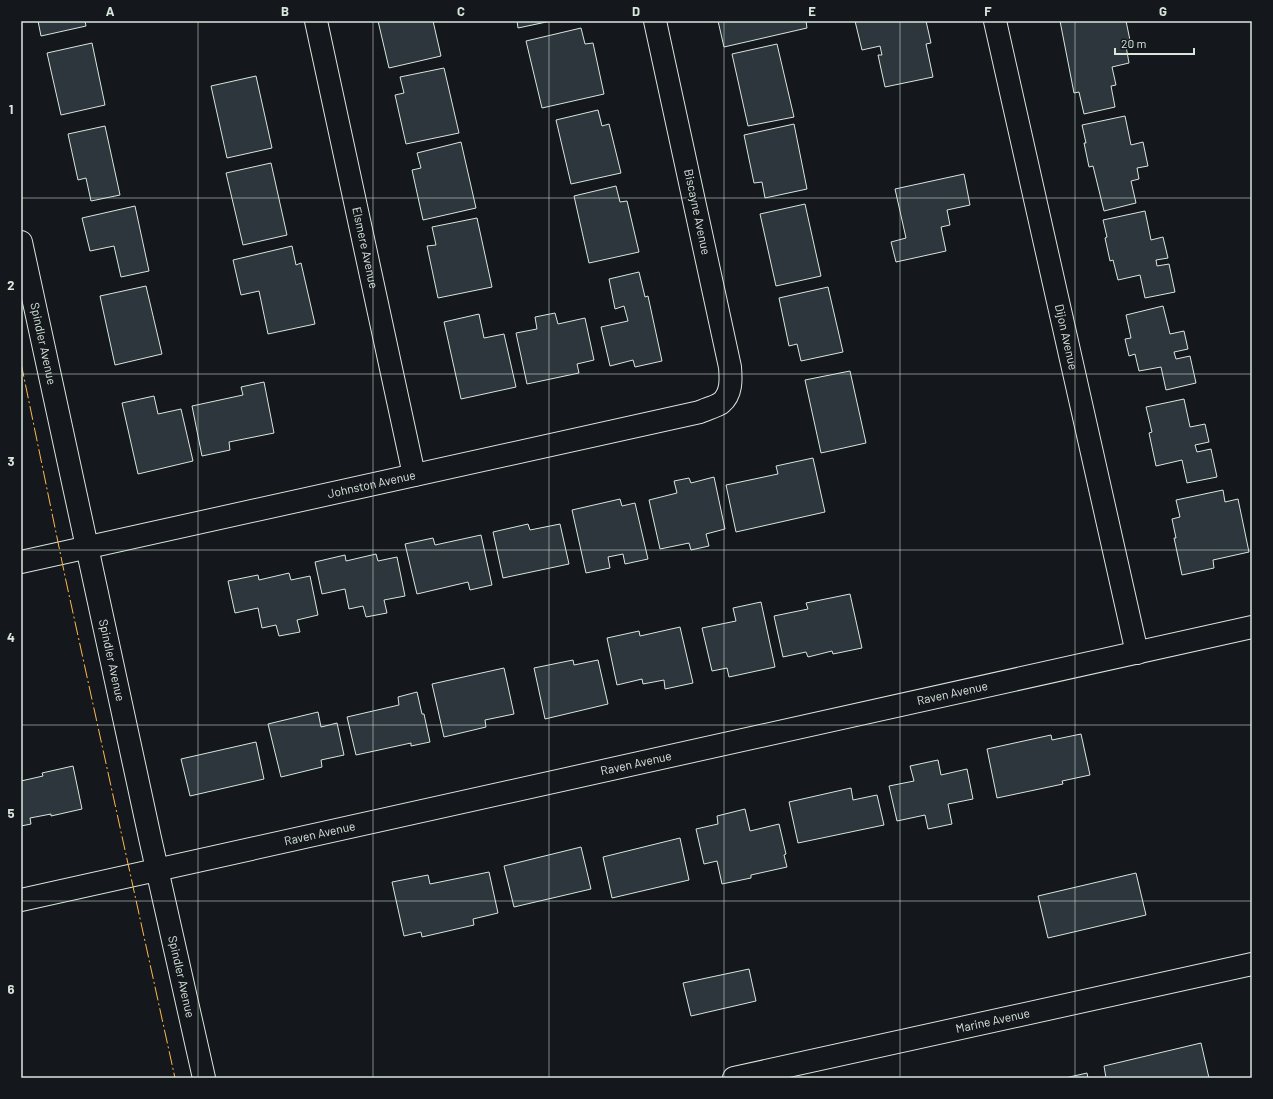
<svg xmlns="http://www.w3.org/2000/svg" width="1273" height="1099" viewBox="0 0 1273 1099" font-family="Barlow,sans-serif">
<style>
.building{fill:#2c363c;stroke:#d8e6dc}
.lines{fill:none;stroke-linecap:round;stroke-linejoin:round}
.street-casing{stroke:#d8e6dc;stroke-width:24}
.street{stroke:#14181c;stroke-width:22}
.power{stroke:#ffb74d;stroke-width:1;stroke-dasharray:14 3 2 3;stroke-linecap:butt}
.grid{fill:none;stroke:#d8e6dc;stroke-width:1;stroke-opacity:0.55}
.labels{text-anchor:middle;stroke-width:3;stroke-linejoin:round;paint-order:stroke}
.street-label{font-size:12px;fill:#d8e6dc;stroke:#14181c}
.neatline{fill:none;stroke:#d8e6dc;stroke-width:1.5}
.grid-label{font-size:13px;text-anchor:middle;font-weight:bold;fill:#d8e6dc}
</style>
<rect width="100%" height="100%" fill="#14181c"/>
<g class="building">
<path d="M38,21H85L86,26L41,36Z"/>
<path d="M378,21H433L441,56L389,68Z"/>
<path d="M517,21H551L518,28Z"/>
<path d="M718,21H806L807,28L724,47Z"/>
<path d="M855,21H926L931,43L926,44L933,77L885,87L878,55H882L880,46L862,50Z"/>
<path d="M1060,21H1126L1131,45L1126,46L1129,63L1112,67L1116,85L1111,86L1115,107L1084,114L1079,92L1074,93Z"/>
<path d="M581,28L585,44L593,43L604,94L542,108L526,41Z"/>
<path d="M92,43L105,105L61,115L47,53Z"/>
<path d="M777,44L794,117L748,126L732,54Z"/>
<path d="M444,68L459,133L406,144L395,95L404,93L400,77Z"/>
<path d="M256,76L272,148L227,158L211,86Z"/>
<path d="M598,110L602,126L609,124L621,173L571,184L556,120Z"/>
<path d="M1125,116L1131,145L1143,142L1148,166L1137,168L1139,179L1131,181L1136,203L1104,211L1093,166L1089,167L1084,143H1086L1082,125Z"/>
<path d="M794,124L807,189L765,198L762,182L754,183L744,135Z"/>
<path d="M105,126L120,195L91,201L86,178L78,180L68,134Z"/>
<path d="M461,142L476,208L423,220L412,170L421,168L417,153Z"/>
<path d="M271,163L287,235L243,245L226,173Z"/>
<path d="M964,174L970,205L947,210L950,225L941,227L946,251L896,262L891,242L906,238L895,189Z"/>
<path d="M616,186L620,202L627,201L639,252L589,263L574,196Z"/>
<path d="M805,204L821,276L776,286L760,214Z"/>
<path d="M135,206L149,271L121,277L114,246L90,251L82,218Z"/>
<path d="M1145,211L1151,240L1163,237L1168,258L1156,260L1157,266L1169,264L1175,292L1145,298L1140,275L1118,280L1113,260L1110,261L1105,238L1107,237L1103,220Z"/>
<path d="M477,218L492,287L438,298L427,246L436,245L432,227Z"/>
<path d="M292,246L296,265L301,263L315,324L268,334L259,291L241,295L233,260Z"/>
<path d="M639,272L645,297L648,296L662,361L635,367L633,360L610,366L601,327L628,321L624,306L615,309L609,279Z"/>
<path d="M146,286L162,354L115,365L100,296Z"/>
<path d="M828,287L843,352L801,361L797,344L789,346L779,298Z"/>
<path d="M1163,306L1170,334L1184,331L1188,349L1174,352L1176,359L1190,356L1196,383L1166,390L1161,367L1139,371L1135,354L1129,356L1125,339L1131,338L1126,315Z"/>
<path d="M555,313L558,324L585,318L594,360L577,364L579,373L527,384L516,333L537,329L535,317Z"/>
<path d="M479,314L484,338L504,334L516,387L461,399L444,322Z"/>
<path d="M850,371L866,443L821,453L805,380Z"/>
<path d="M264,382L274,433L229,442L230,450L202,456L192,406L243,395L241,387Z"/>
<path d="M154,396L158,414L181,409L193,461L138,474L122,403Z"/>
<path d="M1184,399L1190,427L1205,424L1209,442L1195,445L1197,452L1211,449L1217,477L1187,483L1182,460L1156,466L1149,433L1152,432L1146,407Z"/>
<path d="M813,458L825,512L736,532L726,485L778,474L776,466Z"/>
<path d="M714,477L725,529L706,534L709,546L691,550L689,543L660,549L649,500L677,493L674,481L689,478L691,483Z"/>
<path d="M1223,490L1225,502L1238,499L1249,552L1213,560L1214,568L1182,575L1174,538H1176L1172,519L1180,517L1176,500Z"/>
<path d="M620,499L622,506L635,503L648,559L625,564L623,554L608,557L610,568L586,573L572,510Z"/>
<path d="M528,524L530,530L560,524L569,564L503,578L493,532Z"/>
<path d="M481,535L492,585L470,590L468,582L417,594L405,544L433,538L435,545Z"/>
<path d="M376,554L378,561L397,557L405,596L384,600L387,613L366,617L363,606L349,609L345,589L322,594L315,562L345,555L346,561Z"/>
<path d="M289,573L291,580L310,576L318,615L297,620L300,632L279,636L276,625L262,628L258,608L235,613L228,581L258,575L259,580Z"/>
<path d="M850,594L862,648L833,654L832,651L808,657L806,652L783,657L774,616L808,609L806,603Z"/>
<path d="M761,602L775,667L729,677L727,668L712,671L702,628L736,621L733,608Z"/>
<path d="M680,627L693,683L665,689L664,680L643,684L642,679L617,685L607,638L639,631L640,636Z"/>
<path d="M573,660L574,665L598,660L608,704L545,719L534,668Z"/>
<path d="M504,668L514,714L485,720L486,727L444,737L432,684Z"/>
<path d="M417,692L422,714H424L430,742L411,746V743L356,755L347,717L399,705L398,697Z"/>
<path d="M318,712L321,727L337,723L344,755L321,760L322,767L281,777L268,724Z"/>
<path d="M1081,734L1090,775L1062,781L1063,784L997,798L987,749L1051,735L1052,740Z"/>
<path d="M256,742L264,779L190,796L181,759Z"/>
<path d="M938,760L941,775L967,769L973,799L948,804L952,824L928,829L925,815L897,821L889,786L914,781L910,766Z"/>
<path d="M73,766L82,809L51,816V814L30,818L31,824L21,826V781L43,776L42,773Z"/>
<path d="M851,788L853,800L877,795L884,825L798,843L789,802Z"/>
<path d="M745,809L750,831L779,824L786,854L784,855L787,867L751,875V878L722,884L717,861L704,864L696,829L718,824L717,816Z"/>
<path d="M680,838L689,880L612,898L603,857Z"/>
<path d="M581,847L591,889L514,907L504,866Z"/>
<path d="M489,872L498,913L473,919L474,925L422,937L421,932L404,936L392,882L428,875L430,884Z"/>
<path d="M1136,873L1146,915L1048,938L1038,896Z"/>
<path d="M749,969L756,1001L691,1016L683,983Z"/>
<path d="M1201,1043L1209,1078H1106L1104,1066Z"/>
<path d="M1087,1073L1088,1078H1065Z"/>
</g>
<g class="lines">
<defs>
<g id="street">
<path id="s1" d="M316,21L414,475"/>
<path id="s2" d="M995,21L1137,653"/>
<path id="s3" d="M21,242L150,838L204,1078"/>
<path id="s4" d="M21,562L700,412C706,409 715,407 721,403C732,394 731,379 730,367L655,21"/>
<path id="s5" d="M21,900L1252,627"/>
<path id="s6" d="M734,1078L1252,964"/>
</g>
</defs>
<use href="#street" class="street-casing"/>
<use href="#street" class="street"/>
<path class="power" d="M21,363L66,581L175,1078"/>
</g>
<path class="grid" d="M198,21V1078M373,21V1078M549,21V1078M724,21V1078M900,21V1078M1075,21V1078M21,198H1252M21,374H1252M21,550H1252M21,725H1252M21,901H1252"/>
<g class="labels">
<g class="street-label">
<text transform="translate(697 212) rotate(78)" y="4">Biscayne Avenue</text>
<text dy="4" stroke="none"><textPath href="#s1" startOffset="232">Elsmere Avenue</textPath></text>
<text dy="4" stroke="none"><textPath href="#s2" startOffset="324">Dijon Avenue</textPath></text>
<text dy="4" stroke="none"><textPath href="#s3" startOffset="104">Spindler Avenue</textPath></text>
<text dy="4" stroke="none"><textPath href="#s4" startOffset="359">Johnston Avenue</textPath></text>
<text dy="4" stroke="none"><textPath href="#s3" startOffset="428">Spindler Avenue</textPath></text>
<text dy="4" stroke="none"><textPath href="#s5" startOffset="954">Raven Avenue</textPath></text>
<text dy="4" stroke="none"><textPath href="#s5" startOffset="630">Raven Avenue</textPath></text>
<text dy="4" stroke="none"><textPath href="#s5" startOffset="306">Raven Avenue</textPath></text>
<text dy="4" stroke="none"><textPath href="#s3" startOffset="752">Spindler Avenue</textPath></text>
<text dy="4" stroke="none"><textPath href="#s6" startOffset="265">Marine Avenue</textPath></text>
</g>
</g>
<rect width="1273" height="1099" fill="none" stroke="#14181c" stroke-width="44"/>
<path d="M1115 48v6h79v-6" fill="none" stroke="#d8e6dc" stroke-width="2"/>
<text x="1121" y="48" font-size="12" fill="#d8e6dc" stroke="#14181c" stroke-width="3" paint-order="stroke">20 m</text>
<rect x="22" y="22" width="1229" height="1055" class="neatline"/>
<g class="grid-label">
<text x="110" y="16">A</text>
<text x="285" y="16">B</text>
<text x="461" y="16">C</text>
<text x="636" y="16">D</text>
<text x="812" y="16">E</text>
<text x="988" y="16">F</text>
<text x="1163" y="16">G</text>
<text x="11" y="114">1</text>
<text x="11" y="290">2</text>
<text x="11" y="466">3</text>
<text x="11" y="642">4</text>
<text x="11" y="818">5</text>
<text x="11" y="994">6</text>
</g>
</svg>
